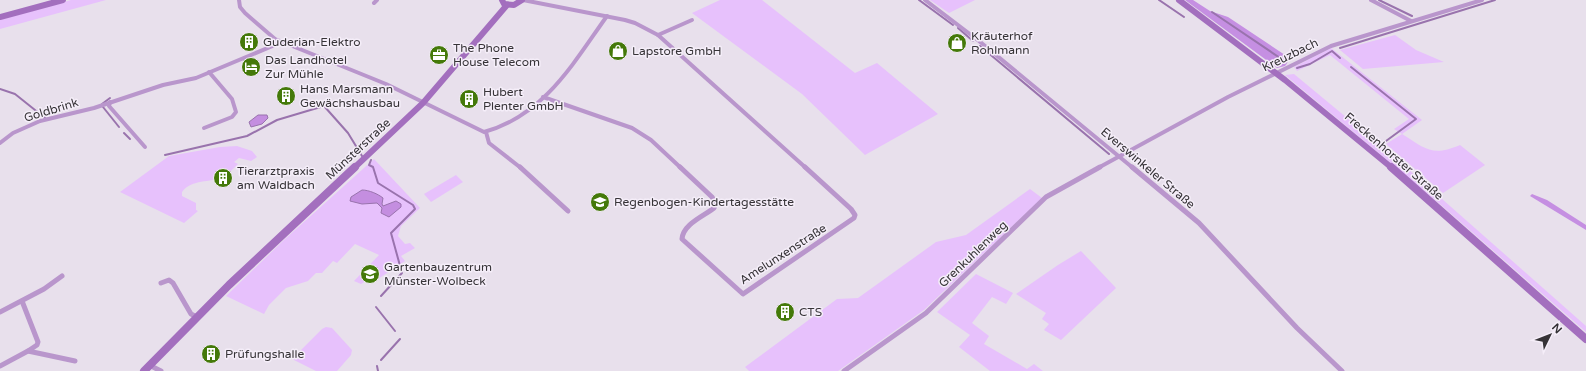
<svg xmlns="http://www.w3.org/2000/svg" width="1586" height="371" viewBox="0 0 1586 371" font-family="'Varela Round',sans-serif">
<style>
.green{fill:#e7c1fc}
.forest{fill:#c58fe2}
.water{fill:#c48ee0;stroke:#9973ad}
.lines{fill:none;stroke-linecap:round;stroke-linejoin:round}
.stream{stroke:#9973ad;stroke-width:2}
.street-far1{stroke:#b996cc;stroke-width:4}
.street{stroke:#b996cc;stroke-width:5}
.secondary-far1{stroke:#a36fbe;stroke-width:6}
.secondary{stroke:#a36fbe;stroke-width:8}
.labels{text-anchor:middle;stroke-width:3;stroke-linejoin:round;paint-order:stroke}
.poi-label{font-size:12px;fill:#363337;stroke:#f5eef9;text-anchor:start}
.street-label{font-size:12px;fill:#363337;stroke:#f5eef9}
</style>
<rect width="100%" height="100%" fill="#e8e0ec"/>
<g class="green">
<path d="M71,0H106L0,29V20Z"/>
<path d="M720,0H762L855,73L877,63L938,114L865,155L802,94L692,13Z"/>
<path d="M930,0H975L949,13Z"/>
<path d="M1395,35L1416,50L1444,62L1363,69L1340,50Z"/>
<path d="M1331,48L1422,120L1402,134C1426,149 1432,157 1460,145L1485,165L1443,193L1386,144L1402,134L1394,129L1409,119L1330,55L1297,71L1294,67Z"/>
<path d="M1294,74L1399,161L1586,326V332L1441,205L1285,75Z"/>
<path d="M237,146L252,151L257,157L251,161L239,158L234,162L238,164C234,168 229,173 223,176C209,184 193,178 182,192V196L196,203V210L198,211L184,223L120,192L169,156L220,147Z"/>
<path d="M374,159L420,208L401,226L398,236L405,244L410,243L415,248L401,256L405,261L372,283L369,279L361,284L354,281L379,255L355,244L337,263L333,261L322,273H316L308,281L286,288L269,305L264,314L226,296L285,239Z"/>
<path d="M456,175L463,182L431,202L424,194Z"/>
<path d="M1030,189L1042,198L924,310L838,371H749L745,367L837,299L858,298L936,242L966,235Z"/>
<path d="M1081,251L1116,288L1061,340L1044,330L1049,324L1042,319L1046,313L1016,294L1058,265Z"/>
<path d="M976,274L1013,293L1006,304L992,297L972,323L989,336L984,344L1027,369L1034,364L1043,371H990L959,347L970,335L937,312Z"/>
<path d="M326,327L332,328L352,350L351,355L337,371H316L292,359L322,329Z"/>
</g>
<g class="forest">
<path d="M1185,0H1193L1210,11L1228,17L1288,57V62L1285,66L1277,68Z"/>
<path d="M1532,194L1547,200L1586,225V230L1530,196Z"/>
</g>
<g class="water">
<path d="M258,115H267L268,118L262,124L251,127L249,122Z"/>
<path d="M362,190C369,190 378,194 383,198L382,204L383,206L396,201L401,204V207L389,217L381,213L382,208L377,203L362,204L350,201L351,197Z"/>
</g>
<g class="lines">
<g class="stream">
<path d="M919,0L953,25"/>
<path d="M1159,0L1184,17"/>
<path d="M1379,0L1412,16"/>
<path d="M1212,12L1286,62"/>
<path d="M958,28L973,41"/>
<path d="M980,46L1109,154"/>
<path d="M1340,48L1495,0"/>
<path d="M1351,67L1416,119L1386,141"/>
<path d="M1297,68L1310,64L1332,51L1340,58"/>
<path d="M0,89L15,94L45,118"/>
<path d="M102,104L110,98"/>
<path d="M103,107L119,127"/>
<path d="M124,133L130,139"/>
<path d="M165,155L247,136L277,120L324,106L348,133L362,156"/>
<path d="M371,160L369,165L373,167L378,183L413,205L415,209L391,233L402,273L381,296"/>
<path d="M376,307L395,331"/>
<path d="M381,360L400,339"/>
<path d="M377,366L378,371"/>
</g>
<g class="street-far1">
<path d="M239,0L240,7L245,13L275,39L386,84L484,132C544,116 574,62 607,16"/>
<path d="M523,0L625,20L635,23L658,35L806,168"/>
<path d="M925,0L979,41L1133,168"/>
<path d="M1371,0L1411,21"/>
<path d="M374,3L377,0"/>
<path d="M658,35L692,20"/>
<path d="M543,97L632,128L651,140L681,168"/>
<path d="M110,102L109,106L145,147"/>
<path d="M204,128L232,117L236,112L232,99L209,72"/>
<path d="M486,132L489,143L521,168"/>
<path d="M0,143L13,133L40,121L94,108L163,85L196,78L282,42"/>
<path d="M1098,168L1228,97L1331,46L1482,0"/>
</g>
<g class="street">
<path d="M520,167L568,211"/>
<path d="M680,167L712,197L716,204L714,208C704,216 683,224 682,239L743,294L854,218L855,215L851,209L805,167"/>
<path d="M1132,167L1199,223L1297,328L1342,371"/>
<path d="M161,283L169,280L173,283L191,314L197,317"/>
<path d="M22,301L38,342L37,345L28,351"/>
<path d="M0,312L44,289L62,276"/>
<path d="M149,365L161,371"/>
<path d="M0,366L28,351L75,361"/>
<path d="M844,371L926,313L1046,197L1100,167"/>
</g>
<g class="secondary-far1">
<path d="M502,0L504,4L514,5L522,0"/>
<path d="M1179,0L1285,80L1392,168"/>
<path d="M0,17L63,0"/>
<path d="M354,168L423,103L507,5"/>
</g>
<g class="secondary">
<path d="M1391,167L1586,339"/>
<path d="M144,371L229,285L355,167"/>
</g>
</g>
<defs>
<symbol id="building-disc" viewBox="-11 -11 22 22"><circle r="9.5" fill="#447909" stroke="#f5eef9"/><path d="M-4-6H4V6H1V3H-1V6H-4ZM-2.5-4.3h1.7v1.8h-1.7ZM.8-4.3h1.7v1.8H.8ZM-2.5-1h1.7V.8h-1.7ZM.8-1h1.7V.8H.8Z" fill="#fff"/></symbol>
<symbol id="shop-disc" viewBox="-11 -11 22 22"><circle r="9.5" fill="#447909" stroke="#f5eef9"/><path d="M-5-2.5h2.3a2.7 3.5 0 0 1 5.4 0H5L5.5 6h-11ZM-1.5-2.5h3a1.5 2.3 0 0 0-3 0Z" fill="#fff"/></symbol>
<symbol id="office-disc" viewBox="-11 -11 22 22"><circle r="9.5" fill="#447909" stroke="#f5eef9"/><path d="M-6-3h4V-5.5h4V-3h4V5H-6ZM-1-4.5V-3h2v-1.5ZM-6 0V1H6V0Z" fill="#fff"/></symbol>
<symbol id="hotel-disc" viewBox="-11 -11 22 22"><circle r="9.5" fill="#447909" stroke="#f5eef9"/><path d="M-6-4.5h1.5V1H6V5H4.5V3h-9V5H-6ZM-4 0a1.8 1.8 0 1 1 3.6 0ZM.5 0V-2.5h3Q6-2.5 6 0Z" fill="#fff"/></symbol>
<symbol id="school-disc" viewBox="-11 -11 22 22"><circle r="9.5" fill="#447909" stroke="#f5eef9"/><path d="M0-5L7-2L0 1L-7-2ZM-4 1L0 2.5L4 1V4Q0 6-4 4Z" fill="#fff"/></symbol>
<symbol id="university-disc" viewBox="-11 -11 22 22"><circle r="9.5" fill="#447909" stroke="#f5eef9"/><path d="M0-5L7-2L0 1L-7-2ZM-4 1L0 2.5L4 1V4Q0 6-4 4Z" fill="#fff"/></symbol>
</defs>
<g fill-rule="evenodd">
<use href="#building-disc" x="238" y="31" width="22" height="22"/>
<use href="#shop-disc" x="946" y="32" width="22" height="22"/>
<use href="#shop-disc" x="607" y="40" width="22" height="22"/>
<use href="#office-disc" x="428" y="44" width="22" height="22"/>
<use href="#hotel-disc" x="240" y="56" width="22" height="22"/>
<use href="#building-disc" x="275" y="85" width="22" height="22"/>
<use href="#building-disc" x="458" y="88" width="22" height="22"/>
<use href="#building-disc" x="212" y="167" width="22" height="22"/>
<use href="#school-disc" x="589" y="191" width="22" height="22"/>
<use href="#university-disc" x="359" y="263" width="22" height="22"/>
<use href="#building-disc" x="774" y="301" width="22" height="22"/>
<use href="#building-disc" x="200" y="343" width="22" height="22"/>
</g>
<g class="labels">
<g class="poi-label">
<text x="971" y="40">Kräuterhof<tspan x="971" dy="14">Rohlmann</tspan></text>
<text x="263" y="46">Guderian-Elektro</text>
<text x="453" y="52">The Phone<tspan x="453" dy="14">House Telecom</tspan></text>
<text x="632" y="55">Lapstore GmbH</text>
<text x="265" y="64">Das Landhotel<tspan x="265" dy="14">Zur Mühle</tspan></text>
<text x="300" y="93">Hans Marsmann<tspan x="300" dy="14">Gewächshausbau</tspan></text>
<text x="483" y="96">Hubert<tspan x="483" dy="14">Plenter GmbH</tspan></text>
<text x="237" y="175">Tierarztpraxis<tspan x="237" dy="14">am Waldbach</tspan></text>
<text x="614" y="206">Regenbogen-Kindertagesstätte</text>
<text x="384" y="271">Gartenbauzentrum<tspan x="384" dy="14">Münster-Wolbeck</tspan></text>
<text x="799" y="316">CTS</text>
<text x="225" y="358">Prüfungshalle</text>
</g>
<g class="street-label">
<text transform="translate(1290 55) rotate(-26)" y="4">Kreuzbach</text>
<text transform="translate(51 110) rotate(-17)" y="4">Goldbrink</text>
<text transform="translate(358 149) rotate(-43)" y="4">Münsterstraße</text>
<text transform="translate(1394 156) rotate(41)" y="4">Freckenhorster Straße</text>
<text transform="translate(1148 168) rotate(40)" y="4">Everswinkeler Straße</text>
<text transform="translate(783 254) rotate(-33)" y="4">Amelunxenstraße</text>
<text transform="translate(973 254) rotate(-44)" y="4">Grenkuhlenweg</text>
</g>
</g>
<g transform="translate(1550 335) rotate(47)" stroke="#f5eef9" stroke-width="3" paint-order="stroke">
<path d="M0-3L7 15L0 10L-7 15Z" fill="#363337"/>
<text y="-6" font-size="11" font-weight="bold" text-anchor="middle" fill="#363337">N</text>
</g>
</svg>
